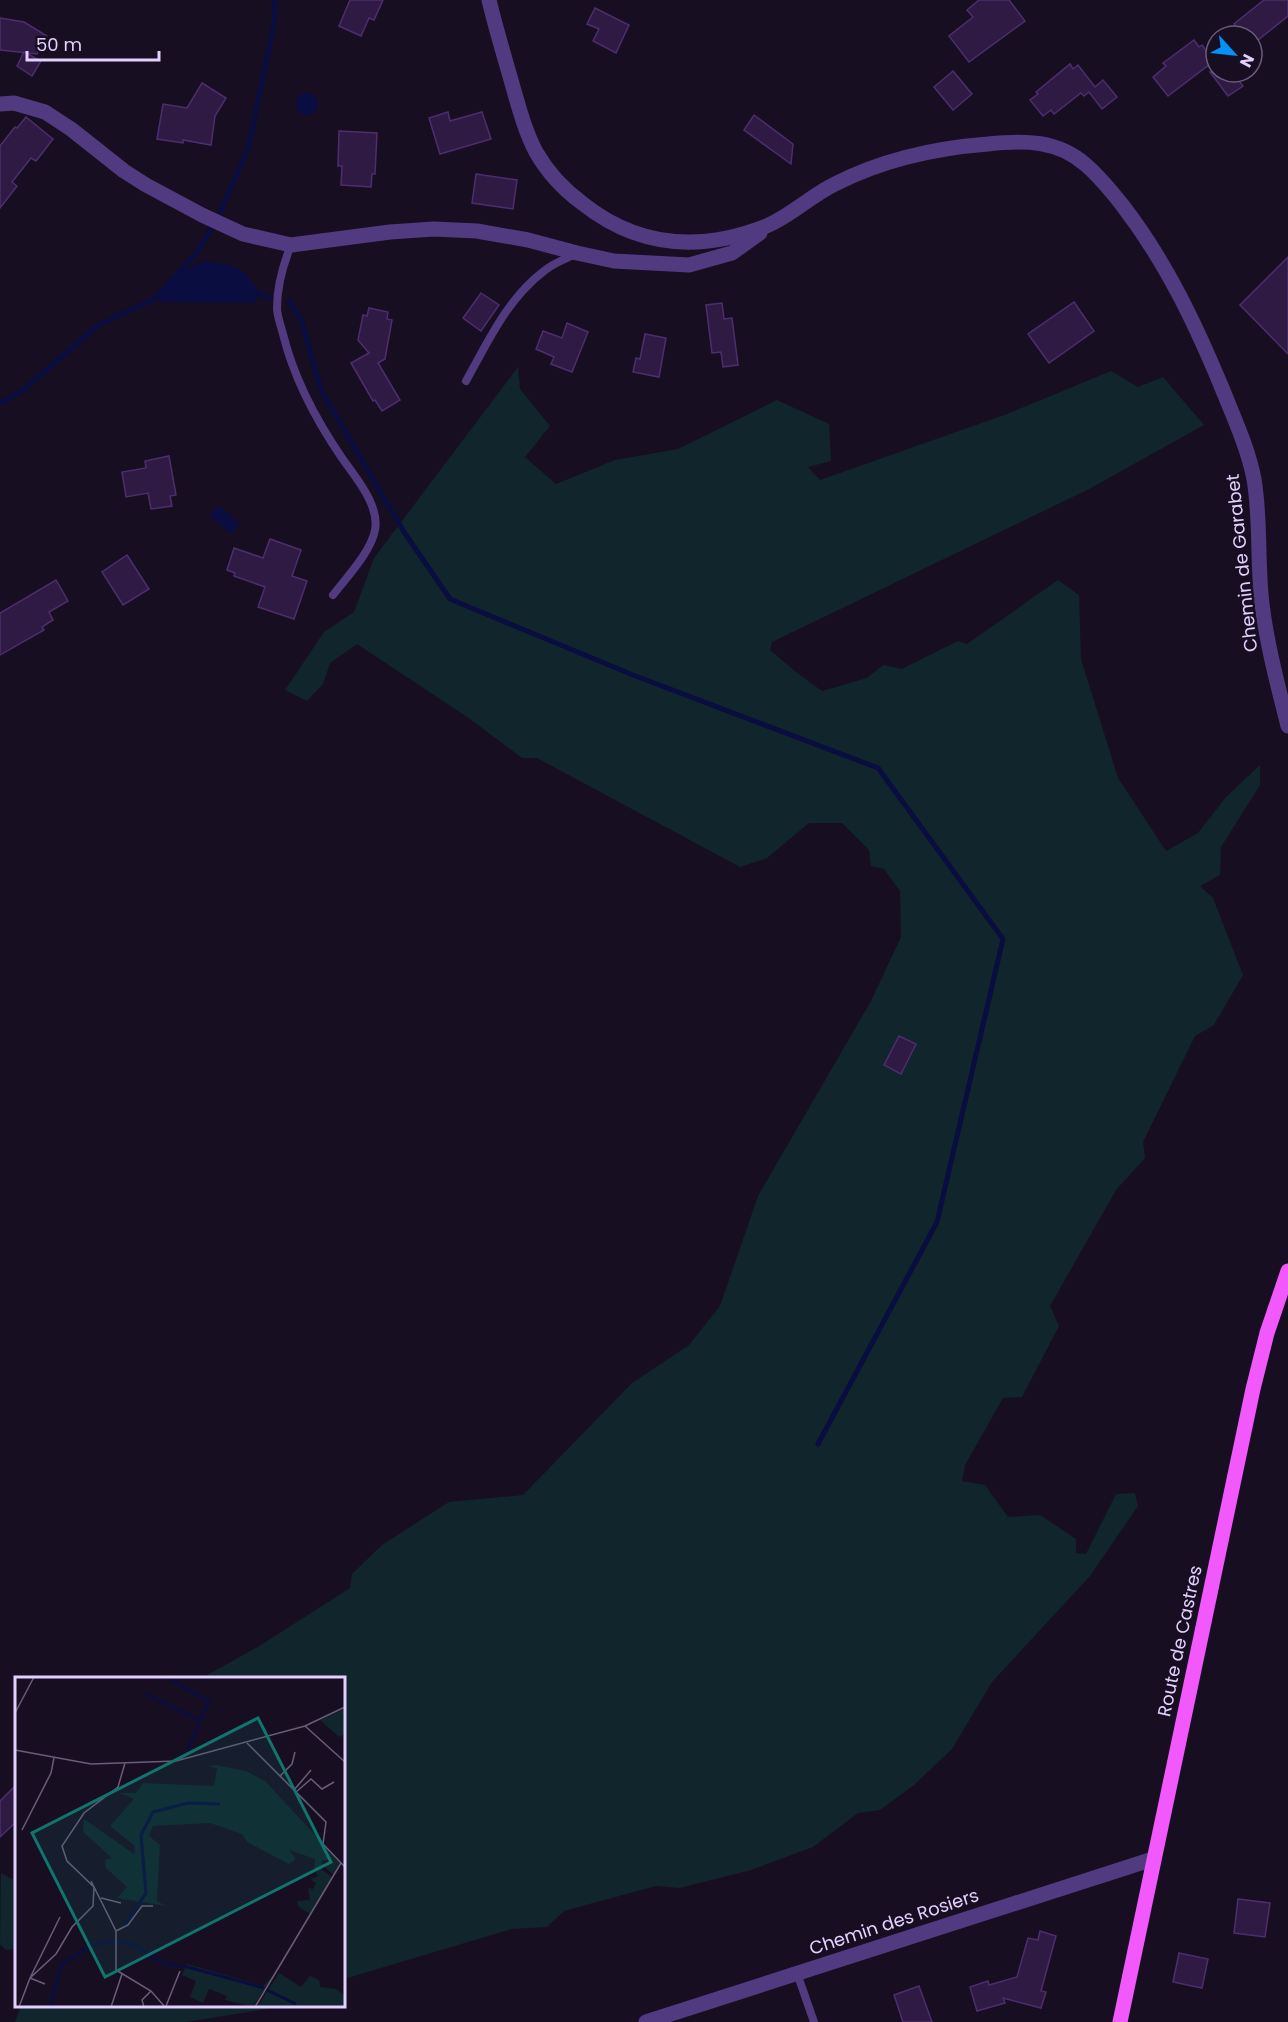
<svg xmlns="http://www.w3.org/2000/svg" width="1288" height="2022" viewBox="0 0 1288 2022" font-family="Poppins,sans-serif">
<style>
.green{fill:#11252c}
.water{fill:#0a0d3f}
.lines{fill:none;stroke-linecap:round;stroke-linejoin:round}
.stream{stroke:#0a0d3f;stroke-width:5}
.building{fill:#2f1a43;stroke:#4e2d6e;stroke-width:1.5}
.service{stroke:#523a80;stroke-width:8}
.minor{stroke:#523a80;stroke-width:15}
.primary{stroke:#f259fc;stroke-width:15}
.labels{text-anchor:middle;stroke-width:5;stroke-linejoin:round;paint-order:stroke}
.street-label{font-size:18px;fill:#e4d0fe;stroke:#180e22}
.inset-river{fill:none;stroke:#0a0d3f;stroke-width:3}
.inset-road{fill:none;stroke:#6a5c7a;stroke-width:1.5}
.view{fill:#0f766e;fill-opacity:0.15;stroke:#0f766e;stroke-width:3}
.inset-edge{fill:none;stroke:#e4d0fe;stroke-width:3}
</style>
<rect width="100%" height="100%" fill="#180e22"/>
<g class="green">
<path d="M518,367L520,389L550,426L525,457L556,484L615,460L678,449L777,400L829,424L831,461L808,467L820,480L1007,414L1111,371L1138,387L1163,377L1204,425L1089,489L772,642L770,650L796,672L822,691L867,678L883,665L902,669L958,641L967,644L1058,580L1079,595L1081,659L1118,778L1166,851L1198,833L1226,797L1260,765V785L1221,847L1220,875L1200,886L1213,898L1243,975L1214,1025L1195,1036L1143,1142L1145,1158L1116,1190L1050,1306L1059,1326L1022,1397L1003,1398L965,1465L962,1481L985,1485L1008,1517L1040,1515L1076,1539V1553L1086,1554L1116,1494L1135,1493L1138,1506L1090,1576L992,1682L952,1749L914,1785L880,1810L858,1813L813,1847L751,1870L679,1888L656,1886L564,1911L547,1927L512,1929L344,1979V1678H202L261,1645L350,1588L352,1574L382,1545L449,1502L523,1495L632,1383L689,1345L720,1306L758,1196L871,1001L901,937L900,891L884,869L871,866L869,850L842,823H809L767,858L740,867L537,758H522L470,719L357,644L330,663L323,684L307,701L285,690L324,632L354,612L374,558Z"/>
<path d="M1,1873L16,1881V1949L6,1950L0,1944Z"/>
<path d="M21,2006H286L186,2022H15Z"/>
</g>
<g class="water">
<circle cx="307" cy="104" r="11"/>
<path d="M205,261C236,266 242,264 259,293L255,303L163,302L156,298C172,280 181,269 205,261Z"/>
<path d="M219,505L240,524L231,534L210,516Z"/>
</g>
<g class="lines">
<g class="stream">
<path d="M218,217L248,149L274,24L275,0"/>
<path d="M259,293L269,298"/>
<path d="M289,302L301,319L321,390L404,532L450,599L633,675L878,768L1003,939L937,1222L818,1444"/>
<path d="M0,403L22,391L97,326L156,298L198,251L214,224"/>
</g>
</g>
<g class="building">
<path d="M350,0H383L374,20L369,18L361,36L339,26Z"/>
<path d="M979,0H1009L1025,21L969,62L949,36L973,17L967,10Z"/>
<path d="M1264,0H1288V16L1252,45V36H1243L1234,24Z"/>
<path d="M595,8L629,25L616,53L593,41L599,29L587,24Z"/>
<path d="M0,18L24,22L47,36L37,54L0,50Z"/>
<path d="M1194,40L1199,47L1202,45L1214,61L1168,96L1153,77L1166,66L1163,63Z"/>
<path d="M24,52L41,61L32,76L17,66Z"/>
<path d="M1070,64L1073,69L1078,65L1095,87L1103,80L1117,97L1102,109L1089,92L1084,96L1081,93L1054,114L1051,110L1043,116L1030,100L1038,94L1036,92Z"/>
<path d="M953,71L972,94L953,110L934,87Z"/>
<path d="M1210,72H1232L1243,86L1228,96Z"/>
<path d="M202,83L226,98L215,116L211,145L183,140V143L157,139L163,104L187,108Z"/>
<path d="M448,112L450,121L482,112L491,139L440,154L429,118Z"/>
<path d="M754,115L793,144L791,164L744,130Z"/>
<path d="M26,117L53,139L36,161L31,158L12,182L17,186L0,208V146L15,127L17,128Z"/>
<path d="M339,131L377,133L375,174H372L371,187L341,185L342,166H338Z"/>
<path d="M476,174L517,180L513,209L472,203Z"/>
<path d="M1288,257V354L1240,305Z"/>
<path d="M481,293L499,305L481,331L463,318Z"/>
<path d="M1074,302L1094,331L1049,363L1028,334Z"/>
<path d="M722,303L724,319L732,318L738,365L723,367L721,352L712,353L706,305Z"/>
<path d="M369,308L388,312L387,319L392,320L385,359L378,363L400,400L382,411L375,400L373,401L351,363L369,353L358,340L363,315L367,316Z"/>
<path d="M567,323L588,332L572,372L551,364L554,357L536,349L543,331L562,338Z"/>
<path d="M645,334L666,338L659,377L633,372L636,358L640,359Z"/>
<path d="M169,456L176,495L170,496L172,506L151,509L148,493L126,497L122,472L146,468L145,461Z"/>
<path d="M270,539L301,550L292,576L307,581L294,619L258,607L265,587L234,576L235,573L227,570L234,548L263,558Z"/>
<path d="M127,555L149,589L123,605L102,572Z"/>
<path d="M56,580L68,601L49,612L53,620L42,627L44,630L0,655V613Z"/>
<path d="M899,1036L916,1044L901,1074L884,1065Z"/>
<path d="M16,1785V1822L0,1837V1801Z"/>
<path d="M1238,1899L1270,1903L1265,1937L1234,1933Z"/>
<path d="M1040,1931L1056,1936L1041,1991L1046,1992L1041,2008L1003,1998L1005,2003L977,2011L970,1987L988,1981L989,1985L1017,1977L1028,1938L1038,1940Z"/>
<path d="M1179,1953L1208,1959L1202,1988L1173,1982Z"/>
<path d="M919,1986L932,2022H903L894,1995Z"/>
</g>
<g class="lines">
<g class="service">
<path d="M291,245C283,265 277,286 277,308C277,316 281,326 283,334C294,379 316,420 342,458C355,477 380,505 375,530C371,552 346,578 333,595"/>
<path d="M466,381C488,342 507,299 544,271C553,263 566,259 577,253"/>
<path d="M797,1973L814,2022"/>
</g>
<g class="minor">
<path d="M489,0C495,25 502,49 509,73C517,100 523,127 536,152C548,173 563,189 582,203C637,247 699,252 764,227C790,217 810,196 835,184C882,160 936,148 988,144C1024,140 1058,140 1086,165C1100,177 1112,192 1123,206C1166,262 1195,323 1222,388C1234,418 1248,448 1254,479C1261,521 1257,562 1262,604C1267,645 1278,686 1288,726"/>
<path d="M0,104L14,103L45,112L71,129L124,171L146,185L202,215L243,234L291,245L390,232L434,229L477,231L528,240L577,253L614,261L689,265L732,253L760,233"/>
<path d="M646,2022L1153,1859"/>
</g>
<path class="primary" d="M1120,2022L1253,1389L1267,1333L1288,1271"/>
</g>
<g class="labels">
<g class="street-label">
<text transform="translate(1242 563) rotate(-96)" y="6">Chemin de Garabet</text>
<text transform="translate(1180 1641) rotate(-78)" y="6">Route de Castres</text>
<text transform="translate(894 1922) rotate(-18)" y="6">Chemin des Rosiers</text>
</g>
</g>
<g transform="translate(15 1677)">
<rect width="330" height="330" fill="#180e22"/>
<path d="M330,32V57L324,60L305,43ZM202,88L231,94L250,104L325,185L318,198L310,190L317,183H307L306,192L317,200L295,237L283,229L282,224L295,223L293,211L298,212L301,206L295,202L303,199L299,193L300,182L274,173L281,182L274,187L232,165L227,157L195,146L138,149L134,159L145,168L142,224L151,229L102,221L112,210L91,191L90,183L97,181L68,155L69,142L119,177L120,169L95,149L119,122L104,116H121L128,106L199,109L202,91L192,89ZM172,287L248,309L259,297L238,330L210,323L212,319L194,312L188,326L175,320L181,304L167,298ZM264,296L286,310L295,299L304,303L305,310L321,312L330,319V330H242Z" fill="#11252c"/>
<path class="inset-river" d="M151,0L194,24L171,77M130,17L186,44M108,250L131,216L126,158L138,135L173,126L205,127M103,264L115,266L150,287L166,289M169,289L249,311M252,313L281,327M35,330L47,287L77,268L101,264"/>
<path class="inset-road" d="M0,36L19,0M290,49L330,85M232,66L311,145L308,167L330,190M0,73L76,87L161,84L290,49L330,30M265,99L277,87L280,75M279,113L296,93M281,115L296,102L307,112L319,105M7,153L36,96L39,81M76,204L101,254V293L136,314L150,330M86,221L106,226M101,254L113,248L127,229H138M30,307L15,301L45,240M151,329L165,294M4,330L15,301L41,277L57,250L78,229L79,210L52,184L47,169L69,136L103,110L110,86M96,330L107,297M129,330L127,323L136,314M240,330L326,186"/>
<path class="view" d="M243,41L316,185L90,300L17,156Z"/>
<rect width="330" height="330" class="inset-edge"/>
</g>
<g transform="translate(1234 54) rotate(117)"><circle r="28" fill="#180e22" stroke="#6a5c7a" stroke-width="1.5"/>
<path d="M0-4.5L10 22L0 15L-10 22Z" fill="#0492f6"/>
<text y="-9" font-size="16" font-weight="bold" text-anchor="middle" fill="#e4d0fe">N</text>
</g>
<path d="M27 51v9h132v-9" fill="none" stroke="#e4d0fe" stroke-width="3"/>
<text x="36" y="51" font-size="18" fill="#e4d0fe" stroke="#180e22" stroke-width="4.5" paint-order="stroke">50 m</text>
</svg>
